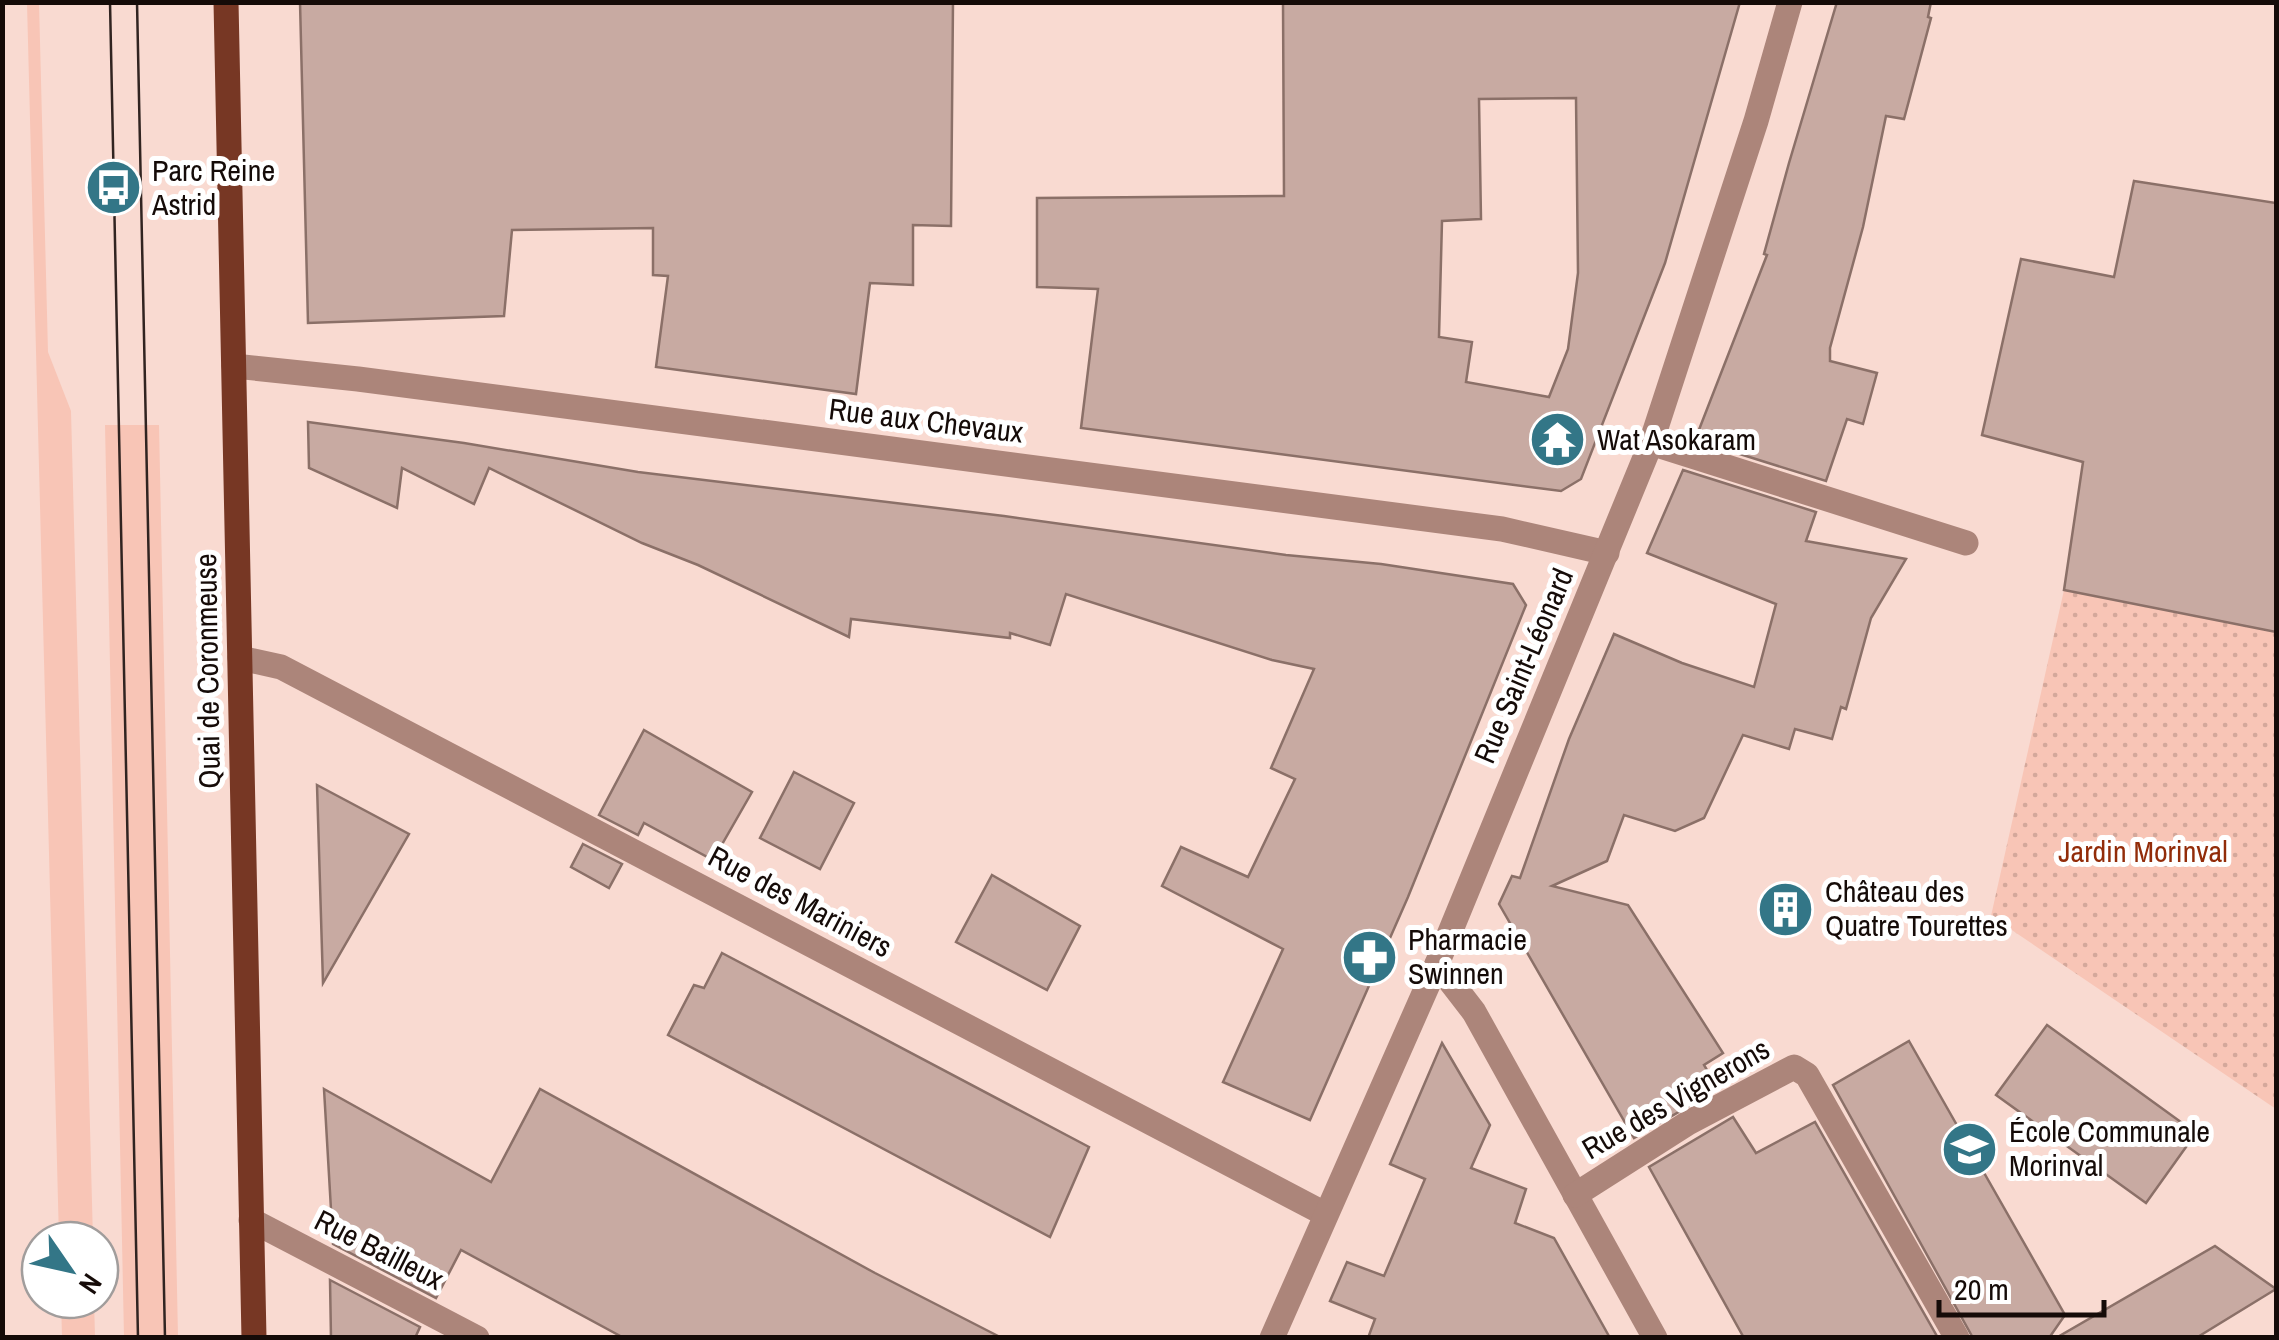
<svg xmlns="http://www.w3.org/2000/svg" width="2279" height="1340" viewBox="0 0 2279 1340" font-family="'Archivo Narrow',sans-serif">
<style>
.green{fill:#f8c5b6}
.park{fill:url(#park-dots)}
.building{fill:#c8aaa2;stroke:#8b7068;stroke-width:2.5;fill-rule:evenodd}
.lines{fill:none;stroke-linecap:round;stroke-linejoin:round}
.minor{stroke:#ac857a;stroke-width:25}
.major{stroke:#773724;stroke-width:25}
.tram{stroke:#312421;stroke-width:2.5}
.labels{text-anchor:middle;stroke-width:10;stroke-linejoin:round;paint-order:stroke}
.poi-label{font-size:30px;fill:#150b08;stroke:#fff;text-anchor:start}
.street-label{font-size:30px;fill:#150b08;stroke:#fff}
.park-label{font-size:30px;fill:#922c09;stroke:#fff}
</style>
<defs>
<pattern id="park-dots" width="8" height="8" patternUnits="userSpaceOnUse" patternTransform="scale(2.5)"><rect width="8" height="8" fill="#f8c5b6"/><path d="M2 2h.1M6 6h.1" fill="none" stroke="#d4a89b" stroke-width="1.8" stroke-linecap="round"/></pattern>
</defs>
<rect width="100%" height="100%" fill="#f9dad1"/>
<g class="green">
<path d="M27,3H39L48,352L71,411L93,1240H59Z"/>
<path d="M105,425H159L178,1337H124Z"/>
<path d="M61,1300H94L95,1337H62Z"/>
</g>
<path class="park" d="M2064,590L2276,632V1109L1991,916Z"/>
<g class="building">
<path d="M300,2H953L951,226L913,225V285L870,283L856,394L656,367L668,276L653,275V228L512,230L504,316L308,323Z"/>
<path d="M1283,2H1740L1665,263L1581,479L1561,491L1081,428L1098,289L1037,287V198L1284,196ZM1576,98L1578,273L1568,349L1549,397L1466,382L1472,342L1439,337L1442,221L1481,219L1479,99Z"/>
<path d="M1837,2H1931L1928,17L1931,18L1904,119L1886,116L1863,227L1830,348V361L1877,373L1863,424L1847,419L1826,481L1695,440L1767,255L1764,254L1789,163Z"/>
<path d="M2134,181L2276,203V632L2064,590L2083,462L1982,435L2021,259L2114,277Z"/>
<path d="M308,422L464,443L638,472L1004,516L1286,555L1381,564L1513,584L1526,605L1408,897L1310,1120L1223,1082L1283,949L1162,886L1181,847L1248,877L1295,779L1271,768L1314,669L1272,660L1066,594L1050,645L1010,633V638L851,619L849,637L698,565L642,543L489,468L474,504L402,468L397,508L309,468Z"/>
<path d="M1683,470L1816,512L1806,541L1906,559L1871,618L1846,709L1841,707L1832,739L1795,729L1789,749L1743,735L1704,818L1675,831L1624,815L1607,861L1552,886L1628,905L1723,1053L1704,1065L1718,1089L1634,1138L1499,904L1512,876L1520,878L1569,739L1614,634L1682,663L1754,687L1776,604L1647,553Z"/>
<path d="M644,730L752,792L713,860L644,823L638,835L599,815Z"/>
<path d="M794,772L854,803L820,869L760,838Z"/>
<path d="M317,785L409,834L323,983Z"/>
<path d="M583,844L622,864L609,888L571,867Z"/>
<path d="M992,875L1080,926L1047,990L956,942Z"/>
<path d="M722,953L1089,1147L1050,1237L668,1035L694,985L704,988Z"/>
<path d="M2047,1025L2196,1133L2146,1203L1996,1095Z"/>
<path d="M1909,1041L2065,1315L2049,1338H1973L1833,1085Z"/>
<path d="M1442,1043L1490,1125L1471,1168L1526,1189L1515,1223L1554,1238L1610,1338H1368L1375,1319L1330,1301L1347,1262L1384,1276L1425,1179L1390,1164Z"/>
<path d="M324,1089L491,1182L540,1089L875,1273L1002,1338H624L461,1250L436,1298L333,1244Z"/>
<path d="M1733,1117L1756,1153L1815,1122L1938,1338H1744L1649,1167Z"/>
<path d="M2215,1246L2276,1289L2196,1338H2056Z"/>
<path d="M330,1280L420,1327L415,1338H331Z"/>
</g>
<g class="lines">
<g class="minor">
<path d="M234,366L358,379L1502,529L1607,553"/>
<path d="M1651,443L1966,543"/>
<path d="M240,658L281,667L1325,1214"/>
<path d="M1437,964L1474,1012L1655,1338"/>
<path d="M1575,1195L1688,1123L1794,1067L1807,1075L1957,1338"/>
<path d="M251,1220L477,1338"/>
<path d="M1272,1338L1437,964L1651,443L1756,121L1790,2"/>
</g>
<path class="major" d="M226,2L254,1338"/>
<g class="tram">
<path d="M110,2L138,1338"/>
<path d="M137,2L165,1338"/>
</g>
</g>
<defs>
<symbol id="bus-disc" viewBox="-11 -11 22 22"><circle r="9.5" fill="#337687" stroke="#fff"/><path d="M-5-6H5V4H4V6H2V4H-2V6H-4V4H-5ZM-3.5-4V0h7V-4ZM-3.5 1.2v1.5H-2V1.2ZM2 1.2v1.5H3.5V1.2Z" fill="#fff"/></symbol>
<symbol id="temple-disc" viewBox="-11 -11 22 22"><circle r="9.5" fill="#337687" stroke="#fff"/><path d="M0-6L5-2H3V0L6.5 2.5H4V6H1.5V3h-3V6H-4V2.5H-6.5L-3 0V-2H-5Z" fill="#fff"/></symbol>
<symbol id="building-disc" viewBox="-11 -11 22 22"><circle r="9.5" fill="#337687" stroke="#fff"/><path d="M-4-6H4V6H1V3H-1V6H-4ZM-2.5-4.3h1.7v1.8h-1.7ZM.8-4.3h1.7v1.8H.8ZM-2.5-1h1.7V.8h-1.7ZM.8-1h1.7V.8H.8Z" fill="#fff"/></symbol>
<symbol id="pharmacy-disc" viewBox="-11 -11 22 22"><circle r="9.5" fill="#337687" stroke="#fff"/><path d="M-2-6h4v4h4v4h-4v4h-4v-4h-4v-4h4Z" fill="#fff"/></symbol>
<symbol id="school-disc" viewBox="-11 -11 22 22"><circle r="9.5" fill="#337687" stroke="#fff"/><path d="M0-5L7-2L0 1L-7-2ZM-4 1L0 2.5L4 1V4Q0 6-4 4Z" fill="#fff"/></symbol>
</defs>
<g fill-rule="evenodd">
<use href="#bus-disc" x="82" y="156" width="63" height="63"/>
<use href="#temple-disc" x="1526" y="408" width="63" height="63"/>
<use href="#building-disc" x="1754" y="878" width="63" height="63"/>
<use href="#pharmacy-disc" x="1338" y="926" width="63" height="63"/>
<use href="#school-disc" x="1938" y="1118" width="63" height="63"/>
</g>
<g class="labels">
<g class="poi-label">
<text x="152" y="181">Parc Reine<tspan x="152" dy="34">Astrid</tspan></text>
<text x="1597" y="450">Wat Asokaram</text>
<text x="1825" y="902">Château des<tspan x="1825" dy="34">Quatre Tourettes</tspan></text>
<text x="1408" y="950">Pharmacie<tspan x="1408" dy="34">Swinnen</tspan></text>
<text x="2009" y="1142">École Communale<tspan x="2009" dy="34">Morinval</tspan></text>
</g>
<g class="street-label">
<text transform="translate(926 421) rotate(7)" y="10">Rue aux Chevaux</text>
<text transform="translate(1524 666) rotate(-67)" y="10">Rue Saint-Léonard</text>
<text transform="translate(208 671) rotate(-91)" y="10">Quai de Coronmeuse</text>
<text transform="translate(800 902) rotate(28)" y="10">Rue des Mariniers</text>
<text transform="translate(1676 1099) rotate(-30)" y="10">Rue des Vignerons</text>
<text transform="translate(379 1250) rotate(27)" y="10">Rue Bailleux</text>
</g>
<g class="park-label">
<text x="2143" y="862">Jardin Morinval</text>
</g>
</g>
<rect width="2279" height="1340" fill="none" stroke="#150b08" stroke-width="10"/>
<g transform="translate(70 1270) rotate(124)"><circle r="48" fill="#ffffff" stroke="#a19d9c" stroke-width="2.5"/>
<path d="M0-8L18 38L0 25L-18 38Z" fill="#337687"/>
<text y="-15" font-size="28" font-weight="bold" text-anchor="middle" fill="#150b08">N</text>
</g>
<path d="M1939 1300v15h165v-15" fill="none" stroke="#150b08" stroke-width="5"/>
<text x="1954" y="1300" font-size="30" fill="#150b08" stroke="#ffffff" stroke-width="8" paint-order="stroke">20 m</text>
</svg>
